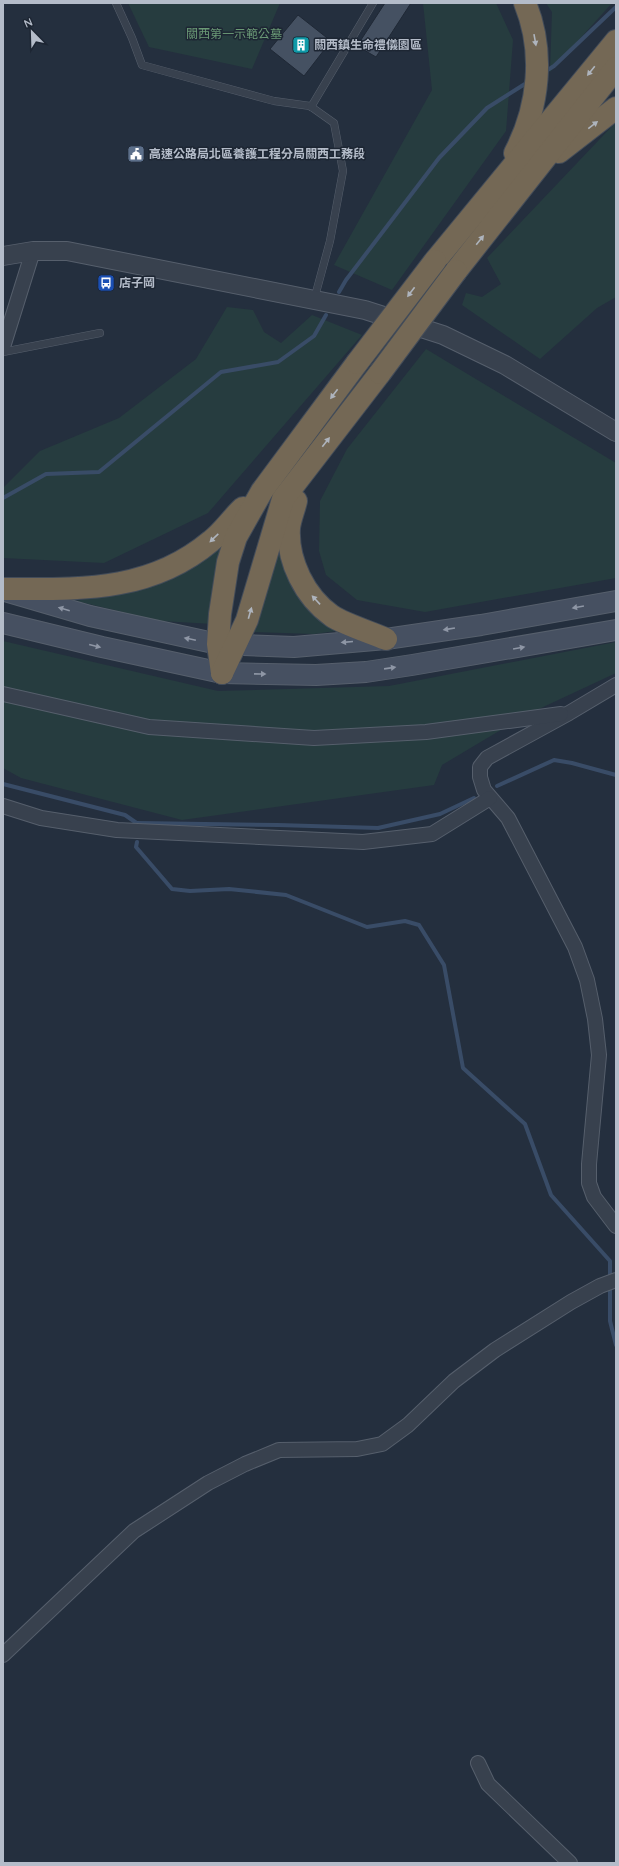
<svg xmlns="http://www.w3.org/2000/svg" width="619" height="1866" viewBox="0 0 619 1866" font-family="Quicksand,'Noto Sans TC',sans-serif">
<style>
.green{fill:#263c3f}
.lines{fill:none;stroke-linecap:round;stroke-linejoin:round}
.stream{stroke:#394c67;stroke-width:4}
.building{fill:#455162;stroke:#1f2835}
.service-casing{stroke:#565f6c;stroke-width:8}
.minor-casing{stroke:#565f6c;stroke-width:16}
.tertiary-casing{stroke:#565f6c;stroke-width:20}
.secondary-casing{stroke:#565f6c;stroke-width:22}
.motorway-casing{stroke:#434c59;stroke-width:24}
.service{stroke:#38414e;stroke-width:7}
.minor{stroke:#38414e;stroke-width:14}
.tertiary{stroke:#38414e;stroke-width:18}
.secondary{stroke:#465061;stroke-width:20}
.motorway{stroke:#746855;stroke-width:22}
.motorway-bridge-casing{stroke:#434c59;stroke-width:24;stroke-linecap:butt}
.motorway-bridge{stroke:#746855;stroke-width:22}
.oneway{fill:#aeb4bd}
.oneway2{fill:#8e96a5}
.labels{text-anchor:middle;stroke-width:3;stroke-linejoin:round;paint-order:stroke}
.park-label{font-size:12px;fill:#6b9a76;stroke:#1d2633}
.poi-label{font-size:12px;font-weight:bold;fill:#b4bcc9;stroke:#1d2633;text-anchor:start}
</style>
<rect width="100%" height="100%" fill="#242f3e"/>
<g class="green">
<path d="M128,3H280L252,69L149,47Z"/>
<path d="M423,3H496L513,40L506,131L392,290L334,265L432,90Z"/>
<path d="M546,3H612L550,72L552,12Z"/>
<path d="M616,122V297L597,308L540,359L462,305L466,293L482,297L501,284L487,258Z"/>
<path d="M227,307L253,310L264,332L281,343L312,315L362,335L208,513L104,563L3,558V488L40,451L119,418L196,359Z"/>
<path d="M426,349L616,463V578L425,612L357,600L326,575L319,551L320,501L347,449Z"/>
<path d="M283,517L282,553L293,590L313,615L336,631L314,634L252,632Z"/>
<path d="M224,545L213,624L161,621L76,601L102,596L183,572L208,558Z"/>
<path d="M3,641L218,691L389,686L616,642V673L526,715L442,765L434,785L182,820L21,778L3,768Z"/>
</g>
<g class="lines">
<g class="stream">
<path d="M546,71L554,66L616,7"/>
<path d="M339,292L346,280L439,158L487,108L528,82"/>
<path d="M3,498L46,474L99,472L221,372L278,362L314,336L326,315"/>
<path d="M3,784L125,815L138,824"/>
<path d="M497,786L554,760L572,763L616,775"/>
<path d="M137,823L278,825L378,828L440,814L474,798"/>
<path d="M137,842L136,847L172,889L190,891L229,889L286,895L367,927L405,921L419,925L444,965L463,1068L525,1124L551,1195L610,1261V1321L616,1345"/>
</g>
</g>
<g class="building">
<path d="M385,3H411L376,57L357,46Z"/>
<path d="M298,15L331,41L304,76L270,49Z"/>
</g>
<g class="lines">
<defs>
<g id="service">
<path d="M116,3L132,38L142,65L274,101L310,106L334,123L343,171L330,241L314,300"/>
<path d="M311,107L373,3"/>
<path d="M3,352L100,333"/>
</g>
<g id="minor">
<path d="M3,347L33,251"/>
<path d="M616,685L569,713L487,758L480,767V777L484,790L508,818L575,947L587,980L595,1019L599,1055L589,1164V1183L594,1197L616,1226"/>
<path d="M3,694L149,727L314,738L426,732L561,714"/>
<path d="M3,806L41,818L117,830L363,842L432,834L490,798"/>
<path d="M3,1655L134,1531L208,1483L245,1464L279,1450L357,1449L382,1444L408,1425L454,1381L495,1350L571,1302L600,1286L616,1280"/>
<path d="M478,1763L488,1784L570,1863"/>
</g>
<path id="tertiary" d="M3,256L33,251H67L365,310L443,335L505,365L616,432"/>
<g id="secondary">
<path d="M8,592L90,616L218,644L294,647L386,639L481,625L616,601"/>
<path d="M3,623L102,647L222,673L316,675L366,672L412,665L616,630"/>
</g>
<g id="motorway">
<path d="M559,152L616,108"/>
<path d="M515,153C539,107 545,52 525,3"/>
<path d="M435,261L616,41"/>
<path d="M456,271L616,68"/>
<path d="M296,501C294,510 290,519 289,528C287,561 305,597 332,616C344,624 372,633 386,639"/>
<path d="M3,589C79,589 149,593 211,541C223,532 232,518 243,508"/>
<path d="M222,673L218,644L220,614L228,562L236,537L262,491L357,363"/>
<path d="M222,673L247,620L283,499L380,373"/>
</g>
</defs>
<use href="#service" class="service-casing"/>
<use href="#minor" class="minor-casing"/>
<use href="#tertiary" class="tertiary-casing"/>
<use href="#secondary" class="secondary-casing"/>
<use href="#motorway" class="motorway-casing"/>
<use href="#service" class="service"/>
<use href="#minor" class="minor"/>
<use href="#tertiary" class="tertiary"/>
<use href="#secondary" class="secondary"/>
<use href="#motorway" class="motorway"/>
<defs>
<g id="motorway-bridge">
<path d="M357,363L435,261"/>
<path d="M380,373L456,271"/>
</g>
</defs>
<use href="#motorway-bridge" class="motorway-bridge-casing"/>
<use href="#motorway-bridge" class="motorway-bridge"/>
</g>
<defs><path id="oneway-solid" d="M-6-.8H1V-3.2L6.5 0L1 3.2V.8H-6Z"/></defs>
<g class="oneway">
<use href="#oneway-solid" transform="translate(535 40) rotate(80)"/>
<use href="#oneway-solid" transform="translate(591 71) rotate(129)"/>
<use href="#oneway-solid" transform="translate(593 125) rotate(-38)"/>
<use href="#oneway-solid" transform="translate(480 240) rotate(-51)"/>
<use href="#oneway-solid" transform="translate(411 292) rotate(127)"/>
<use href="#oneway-solid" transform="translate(334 394) rotate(127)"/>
<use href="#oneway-solid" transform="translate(326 442) rotate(-52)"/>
<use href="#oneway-solid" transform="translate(214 538) rotate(136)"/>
<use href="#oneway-solid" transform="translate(316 600) rotate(-133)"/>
<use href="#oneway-solid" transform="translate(250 613) rotate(-74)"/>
</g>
<g class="oneway2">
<use href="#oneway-solid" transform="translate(578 607) rotate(170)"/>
<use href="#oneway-solid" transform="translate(64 609) rotate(-164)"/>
<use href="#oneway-solid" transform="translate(449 629) rotate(171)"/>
<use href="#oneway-solid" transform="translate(190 639) rotate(-168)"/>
<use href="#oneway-solid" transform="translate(347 642) rotate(175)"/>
<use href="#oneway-solid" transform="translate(95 646) rotate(14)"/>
<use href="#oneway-solid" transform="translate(519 648) rotate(-10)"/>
<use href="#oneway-solid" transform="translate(390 668) rotate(-8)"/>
<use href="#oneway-solid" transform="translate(260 674) rotate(1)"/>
</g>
<defs>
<symbol id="building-square" viewBox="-11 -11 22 22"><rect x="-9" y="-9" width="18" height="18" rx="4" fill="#0f9aa8" stroke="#1d2633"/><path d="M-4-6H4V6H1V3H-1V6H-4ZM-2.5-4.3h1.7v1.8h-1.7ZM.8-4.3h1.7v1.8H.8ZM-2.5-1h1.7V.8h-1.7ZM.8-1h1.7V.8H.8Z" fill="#fff"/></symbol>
<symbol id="civic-square" viewBox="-11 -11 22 22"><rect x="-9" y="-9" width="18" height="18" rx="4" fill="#5c6f8a" stroke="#1d2633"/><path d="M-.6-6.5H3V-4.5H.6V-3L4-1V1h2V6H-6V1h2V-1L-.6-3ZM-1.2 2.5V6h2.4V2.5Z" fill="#fff"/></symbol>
<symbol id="bus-square" viewBox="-11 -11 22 22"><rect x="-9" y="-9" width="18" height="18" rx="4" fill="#1a4fb4" stroke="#1d2633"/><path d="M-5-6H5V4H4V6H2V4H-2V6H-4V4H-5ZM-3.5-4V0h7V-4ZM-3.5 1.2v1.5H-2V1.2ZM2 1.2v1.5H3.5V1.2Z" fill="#fff"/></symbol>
</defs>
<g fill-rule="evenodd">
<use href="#building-square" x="291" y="35" width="20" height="20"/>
<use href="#civic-square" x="126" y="144" width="20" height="20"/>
<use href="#bus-square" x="96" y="273" width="20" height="20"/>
</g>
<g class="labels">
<g class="park-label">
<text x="234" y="38">關西第一示範公墓</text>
</g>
<g class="poi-label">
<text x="314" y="49">關西鎮生命禮儀園區</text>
<text x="149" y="158">高速公路局北區養護工程分局關西工務段</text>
<text x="119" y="287">店子岡</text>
</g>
</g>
<rect width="619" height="1866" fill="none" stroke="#b4bcc9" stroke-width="8"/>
<g transform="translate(32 32) rotate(337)" stroke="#1d2633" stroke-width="3" paint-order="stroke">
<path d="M0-3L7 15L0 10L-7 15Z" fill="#b4bcc9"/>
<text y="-6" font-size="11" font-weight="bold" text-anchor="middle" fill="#b4bcc9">N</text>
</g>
</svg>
